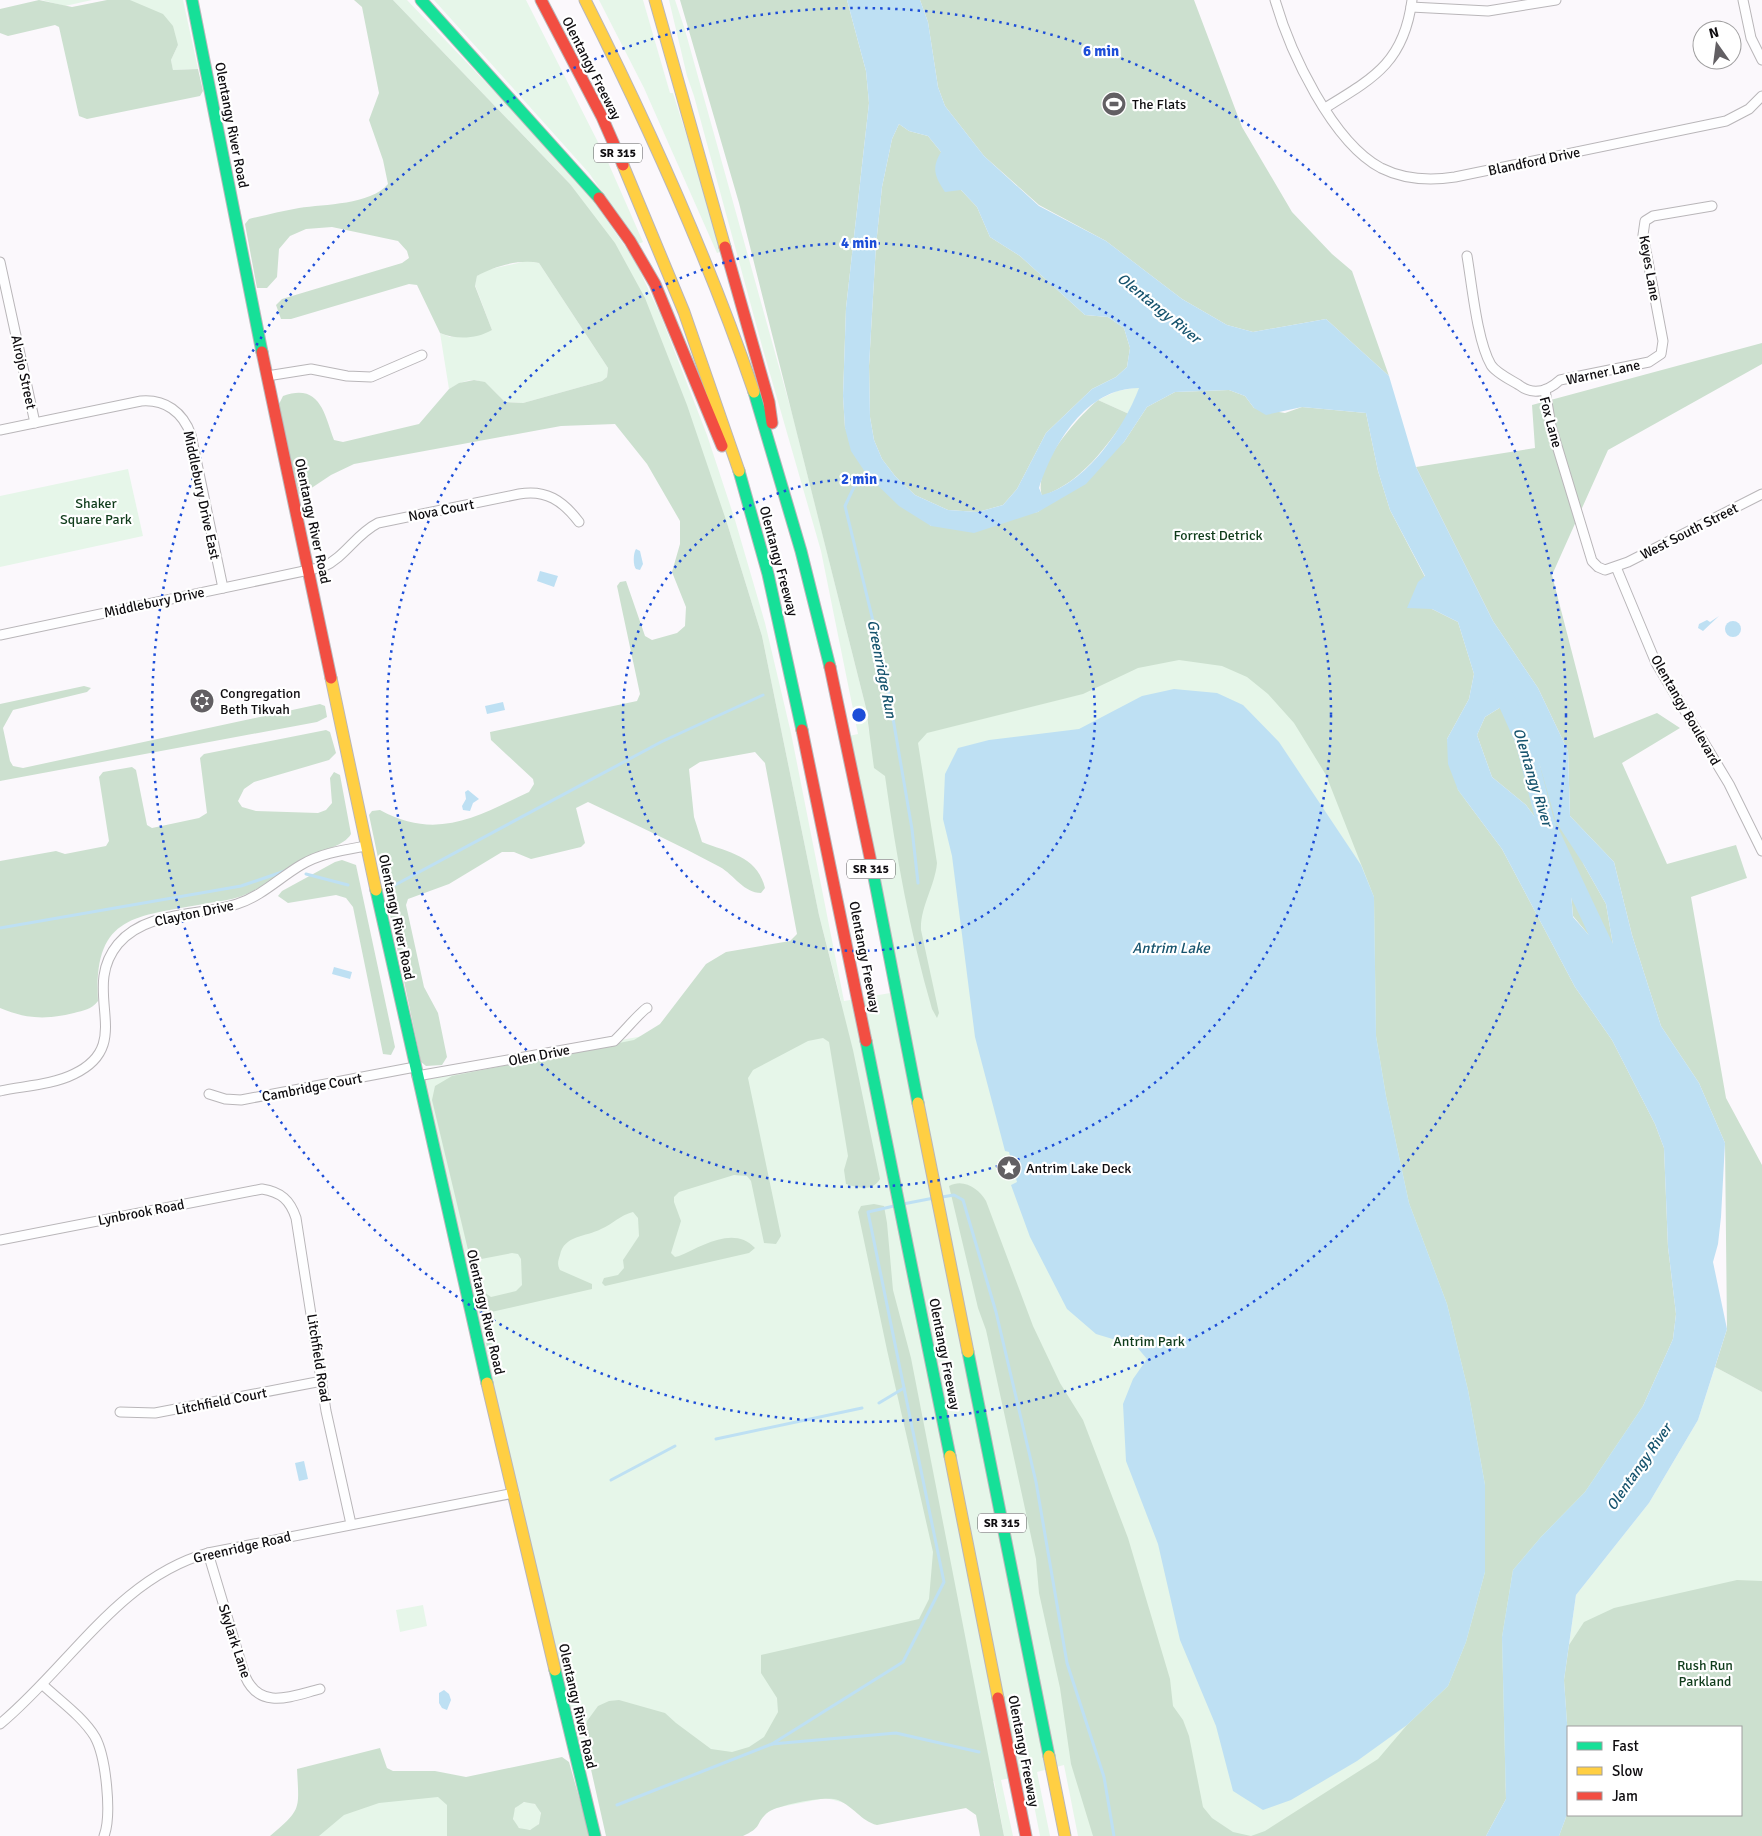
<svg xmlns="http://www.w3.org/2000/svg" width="1762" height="1836" viewBox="0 0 1762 1836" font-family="Signika,sans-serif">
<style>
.green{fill:#e6f6e9}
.forest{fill:#cce0cf;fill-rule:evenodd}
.water{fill:#bee0f3;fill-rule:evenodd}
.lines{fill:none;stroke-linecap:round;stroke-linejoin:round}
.stream{stroke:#bee0f3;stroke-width:3}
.river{stroke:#bee0f3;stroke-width:18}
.street-casing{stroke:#b9b6b9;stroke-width:11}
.fast-casing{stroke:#b9b6b9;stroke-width:13}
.slow-casing{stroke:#b9b6b9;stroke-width:13}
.jam-casing{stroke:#b9b6b9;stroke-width:13}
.street{stroke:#fefeff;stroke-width:9}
.fast{stroke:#16e098;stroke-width:11}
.slow{stroke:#ffcf43;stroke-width:11}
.jam{stroke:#f24e42;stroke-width:11}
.ring{fill:none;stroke:#1d4ed8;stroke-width:2.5;stroke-dasharray:2.5 5}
.labels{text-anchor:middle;stroke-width:4.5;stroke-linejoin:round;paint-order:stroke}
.shield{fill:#fff;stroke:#575658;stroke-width:1}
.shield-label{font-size:12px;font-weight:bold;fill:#0f0d10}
.street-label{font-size:14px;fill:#0f0d10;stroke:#fff}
.poi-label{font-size:14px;fill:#0f0d10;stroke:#fff;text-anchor:start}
.park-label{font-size:14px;fill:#103c1b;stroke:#fff}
.water-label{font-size:15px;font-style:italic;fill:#17546e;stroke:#fff}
.centre{fill:#1d4ed8;stroke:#fff;stroke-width:2.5}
.ring-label{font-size:15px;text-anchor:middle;font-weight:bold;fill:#1d4ed8;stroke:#fff;stroke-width:4.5;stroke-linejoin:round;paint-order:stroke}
</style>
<rect width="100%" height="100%" fill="#fbf8fc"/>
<g class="green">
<path d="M42,0H92L65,6Z"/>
<path d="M130,0H183L198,69L173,70L171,60L178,45Z"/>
<path d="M393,0H407L579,180L635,261L660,314L707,435L735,520L765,623L791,733L844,1001L896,992L844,737L858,734L821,551L762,346L694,96L687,76L669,0H675L685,30L793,417L866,708L869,732L1146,480L1447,739L1643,1406L1486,1836H1078L1064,1765L1037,1772L1050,1836H1040L1028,1774L1001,1780L1013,1836H1004L994,1781L871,1810L826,1798L775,1808L767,1813L594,1769L578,1773L417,1076L841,1001L819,915L762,636L727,523L570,184Z"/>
<path d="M434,0H526L607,160L643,242L638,244L589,173Z"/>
<path d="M599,0H643L670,93H673L723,251L717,253L644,88Z"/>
<path d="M527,261L539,263L608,368L607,377L602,381L523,403L505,402C485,382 478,371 449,389L440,333L450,337L492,330L475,285L477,276L486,270Z"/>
<path d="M1140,387L1129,414L1098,400L1117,391Z"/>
<path d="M128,469L143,536L0,567V496Z"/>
<path d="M1715,1367L1762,1392V1836H1559L1568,1812V1815H1741V1727H1568V1737L1564,1680L1576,1595L1649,1503L1698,1420Z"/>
<path d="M423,1605L427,1626L400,1632L396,1610Z"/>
<path d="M456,1789L469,1836H280L310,1809Z"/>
<circle cx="527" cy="1816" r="14"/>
</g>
<g class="forest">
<path d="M39,0L72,7L107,0H130L163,14L173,26L178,45L171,60L173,70L198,69L203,91L200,96L87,119L79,116L59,27L55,25L8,36L0,33V9Z"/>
<path d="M354,0H393L570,184L615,243L645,298L687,405L727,523L762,636L819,915L853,1050L880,1179C872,1192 859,1188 846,1184L844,1170L848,1156L829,1042L823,1038L808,1041L753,1070L748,1078L781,1236L776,1244L764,1243L751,1181L747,1176L734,1175L679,1192L674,1197V1202L681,1221L671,1253L675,1257L679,1256C702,1246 734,1225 755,1248L749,1253L605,1286L602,1283L604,1278L618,1275L624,1268L623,1260L639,1236L638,1218L633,1212C620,1215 613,1224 601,1229C586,1237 564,1235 560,1255C558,1261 557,1264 560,1270L592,1284V1289L487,1313L499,1366L496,1370L491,1365L471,1275L476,1270L479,1273L484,1292L491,1297L516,1291L522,1285L521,1259L518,1254L512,1253L476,1260L469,1254L432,1100L435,1086L452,1076L634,1040L660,1024L706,964L726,952L790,941L797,934L765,763L755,752L700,762L689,769L694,817L702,842C730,853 757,856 765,888L761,893C744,893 734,875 720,867C677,844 632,823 588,802L576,808L585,843L581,847L531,859L514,852H502L449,884L408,899L406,905L424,987L438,1013L447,1057L442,1065L426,1066L421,1062L369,815L372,811L380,810C437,841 476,817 529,792L534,784L533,779L491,740L490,732L637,701L640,694L617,586L620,582L626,581L645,636L652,640L677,633L685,626L686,607L672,572L680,544V521L647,464L615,424L561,426L354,464L331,475L304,493L299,494L278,406L283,396C320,383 324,413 334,440L343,442L419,424L449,389L459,383L474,380L485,382L505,402L523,403L602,381L607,377L608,368L539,263C520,259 494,266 477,276L475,286L492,330C476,339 457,340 440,333L417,285L409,284L291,319H281L276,305L282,299L402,263L409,258L407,251L398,241L332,227L306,229L290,236L279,249L277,277L267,288H257L245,224L249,219C266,215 282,211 299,208C325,204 370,205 388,184L383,160L369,120L379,93L362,7Z"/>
<path d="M680,0H847L866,71L869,103L846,308L843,396L845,428L931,526L1038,512L1124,442L1147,407L1175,392L1229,390L1245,396L1254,408L1285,413L1302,407L1366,413L1378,471L1390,510L1425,577L1432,609L1458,622L1474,674L1469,699L1447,739L1458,790L1502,849L1575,987L1612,1040L1655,1124L1664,1148L1668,1247L1676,1314L1673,1339L1643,1406L1585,1492L1541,1537L1513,1570L1502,1637L1506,1799L1486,1836H1093L1071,1764L1060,1688L1039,1593L1036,1559L986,1330L978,1308L949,1186C964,1178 979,1189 986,1201L1033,1326L1060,1383L1083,1420L1128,1538L1170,1679L1173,1706L1183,1720L1189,1736L1203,1807L1212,1818L1233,1832L1251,1836L1265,1831L1378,1759L1407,1725L1448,1686L1466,1642L1485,1572V1485L1468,1390L1447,1304L1409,1203L1386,1096L1376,1036L1374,897L1326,775L1294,723L1268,694L1247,677L1222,666L1179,660L1138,668L1083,694L927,733L918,743L937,863C935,886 920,907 921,930L939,1013L937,1018L932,1009C910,933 896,855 885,776L874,768L866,708L739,203Z"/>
<path d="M920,0H1194L1242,127L1292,212L1332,254L1352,271L1389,376L1326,319L1253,332L1227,325L1182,299L1106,241L1039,205L984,156L945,106L938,87L928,22Z"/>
<path d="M899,124L909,131L928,136L941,152L961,190L977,207L990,237L1020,256L1085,315L1108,317L1124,328L1130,348L1127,367L1116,377L1092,389L1046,433L1017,489L1003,505L978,512L948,510L915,495L895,476L882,459L874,440L870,417L869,366L876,245L882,187L892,139Z"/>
<path d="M1762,343V364L1608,450L1552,575L1594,738L1657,713L1680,728L1622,763L1667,864L1736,845L1747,878L1691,897L1726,1098L1762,1165V1392L1715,1367L1727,1329L1725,1143L1699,1083L1661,1026L1632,935L1614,862L1570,816L1568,751L1538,688L1493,621L1416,467L1535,448L1532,405Z"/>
<path d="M1098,400L1129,414C1107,446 1081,483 1042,496C1032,467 1078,417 1098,400Z"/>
<path d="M84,686L91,688L87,692L13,710L3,728L10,761L13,766L23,768L320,704L325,706L327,717L317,722L0,781V704Z"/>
<path d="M1501,707L1521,716L1540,766L1584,865L1606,904L1613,945L1588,934L1573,916L1570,881L1548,835L1526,805L1492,777L1477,735L1485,717Z"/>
<path d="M326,730L330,732L336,753L329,760L254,782L244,789L238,801L242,807L256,811L318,813L326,810L332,803L330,778L334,772L340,775L351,834C344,846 324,849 312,856C291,868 262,889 239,897C230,900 219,901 209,903C138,917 93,912 98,1001C91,1010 84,1010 74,1013C45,1020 27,1019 0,1008V861L56,851L65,854L106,846L109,841L99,777L103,772L132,767L136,770L147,825L152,828L199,818L207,813L200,758L204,754Z"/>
<path d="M342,860L356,865L395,1047L391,1055L383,1054L353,907L346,898L336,895L288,903L278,896L282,891L335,862Z"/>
<path d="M874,1204L884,1206L887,1223L893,1290L911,1358L1004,1836H980L976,1815L966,1808L877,1825C861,1821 853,1806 838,1800C827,1795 776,1805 767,1813C755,1824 763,1827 743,1836H606L583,1734L587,1721L598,1706L609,1701L619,1700L665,1713L676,1723L711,1749L732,1752L749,1747L764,1737L778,1712L777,1698L761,1673V1655L919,1619L929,1599L933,1552L887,1350L858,1212L861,1206Z"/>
<path d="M1737,1580L1762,1581V1836H1559L1568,1812V1815H1741V1727H1568V1737L1564,1680L1569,1645L1584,1622L1614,1608Z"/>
<path d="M380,1748L387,1768L393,1771H435L466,1777L562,1757L569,1762L590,1836H447V1805L438,1797L379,1803L344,1815L319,1836H270C302,1809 299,1810 297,1769ZM524,1802L535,1804L541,1813L539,1824L530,1830L519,1828L513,1819L515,1808Z"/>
</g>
<g class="water">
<path d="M847,0H920L928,22L938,87L945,106L984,156L1039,206L1106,241L1182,299L1227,325L1253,332L1326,319L1389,376L1416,467L1493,621L1538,688L1568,751L1570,816L1614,862L1632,935L1661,1026L1699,1083L1725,1143L1721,1217L1718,1244L1713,1262L1727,1329L1698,1420L1649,1503L1576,1595L1564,1680L1568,1737V1812L1559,1836H1486L1506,1799L1502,1637L1513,1570L1541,1537L1585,1492L1643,1406L1673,1339L1676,1314L1668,1247L1664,1148L1655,1124L1612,1040L1575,987L1502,849L1458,790L1448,764L1447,739L1469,699L1474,674L1458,622L1432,609L1407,608L1418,582L1425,576L1390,510L1378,471L1366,413L1302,407L1266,415L1254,408L1245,396L1229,390L1175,392L1147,407L1124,442L1086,484L1038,512L974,533L931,526L899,506L867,475L851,451L845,428L843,396L846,308L869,103L866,71ZM899,124L909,131L928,136L941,152C931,168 935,177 945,192L961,190L977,207L990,237L1020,256L1085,315L1108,317L1124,328L1130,348L1127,367L1116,377L1092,389L1046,433L1017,489L1003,505L978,512L948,510L915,495L895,476L882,459L874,440L870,417L869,366L876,245L882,187L892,139ZM1139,388C1124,428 1086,484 1042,495L1039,488C1054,443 1086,388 1139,388ZM1501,707L1521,716L1540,766L1556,822L1584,865L1606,904L1613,945L1588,934L1573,917L1570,881L1548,835L1526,805L1492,777L1477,735L1485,717Z"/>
<path d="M636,549L640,551L643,564L640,570L636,569C633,566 633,553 636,549Z"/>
<path d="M540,571L558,576L554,587L537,581Z"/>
<path d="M1719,616L1703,631L1698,628L1699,624L1707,620L1710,622Z"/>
<circle cx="1733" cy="629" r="8"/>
<path d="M1174,689L1217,693L1243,705L1279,742L1361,865L1374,897L1376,1036L1386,1096L1409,1203L1447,1304L1468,1390L1485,1485V1572L1466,1642L1448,1686L1407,1725L1357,1761L1291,1800L1263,1810L1233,1791L1216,1726L1180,1640L1158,1544L1126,1461L1123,1404L1133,1379L1147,1359L1136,1346L1096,1334L1067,1309L1030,1237L1011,1185L1017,1182L1009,1152L1005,1151L975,1037L952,856L943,819L945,774L958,748L989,740L1079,729L1142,696Z"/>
<path d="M503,702L505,710L487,714L485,706Z"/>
<path d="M468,790L479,799L473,803L470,811L463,810L462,806L466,799L465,792Z"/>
<path d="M334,967L352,972L350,979L332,974Z"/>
<path d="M304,1461L308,1479L299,1481L295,1463Z"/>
<path d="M444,1690L449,1694L451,1700L447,1710L442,1708L439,1703V1693Z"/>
</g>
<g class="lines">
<g class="stream">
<path d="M870,473L854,487L845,506L884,666L912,829L918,883"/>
<path d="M306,874L348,885"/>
<path d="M395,885L661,742L763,695"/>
<path d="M0,928L241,886L285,871"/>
<path d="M942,1197L954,1195L963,1200L996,1312L1036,1482L1067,1663L1104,1777L1114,1836"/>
<path d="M903,1204L934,1198"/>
<path d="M879,1403L904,1388L868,1212L894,1206"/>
<path d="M716,1439L862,1408"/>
<path d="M611,1480L675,1446"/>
<path d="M772,1744L903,1662L944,1582L904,1388"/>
<path d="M617,1805L772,1744L896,1733L979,1752"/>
</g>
<path class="river" d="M1501,689L1524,740L1545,821L1611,961"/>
<defs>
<g id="street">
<path d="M1275,0C1290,52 1332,142 1381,168C1405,180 1429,181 1455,177L1726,121L1749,109L1762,96"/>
<path d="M1743,0L1751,38L1762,60"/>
<path d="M1411,7L1488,11L1556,0"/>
<path d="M1325,108C1374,78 1404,62 1412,0"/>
<path d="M1467,256C1472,285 1477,341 1491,365C1496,373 1511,380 1519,385C1533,396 1548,391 1560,380L1649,362L1661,354L1663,341L1643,235L1645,221L1653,216L1712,206"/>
<path d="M0,262L35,423"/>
<path d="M267,376L311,369L347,376L371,377L422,355"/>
<path d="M1545,390L1551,426L1592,561L1598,567L1605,570L1628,562L1762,494"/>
<path d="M0,430L141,401C165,399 183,412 191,435L223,588"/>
<path d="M1616,567L1656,663L1729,784L1762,851"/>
<path d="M0,635L323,567C345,557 356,534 378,523L519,494C546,489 563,501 579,522"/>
<path d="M417,1076L614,1041C621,1035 642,1010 647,1008"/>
<path d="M0,1091C23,1086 52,1085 74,1074C137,1044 79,991 118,944C147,910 198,917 237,904C262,896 279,878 301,865C321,853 344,850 366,846"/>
<path d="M209,1094L225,1099L241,1100L415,1067"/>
<path d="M0,1240L262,1189C281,1192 290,1200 296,1218L326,1411L351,1524"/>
<path d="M120,1412L155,1413L322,1381"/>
<path d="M208,1553L245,1676C260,1711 292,1696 320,1689"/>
<path d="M43,1685C60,1701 83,1717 95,1737C106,1757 112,1815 104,1836"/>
<path d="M0,1724C69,1667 118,1578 208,1553L514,1493"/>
</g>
<g id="fast">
<path d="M192,0L262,352"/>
<path d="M421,0L599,198"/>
<path d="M754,392L801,551L830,667"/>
<path d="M739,471L768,574L802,730"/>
<path d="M872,867L918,1103"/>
<path d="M376,890L487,1383"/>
<path d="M866,1041L950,1456"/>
<path d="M968,1352L1049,1756"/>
<path d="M555,1670L595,1836"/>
</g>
<g id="slow">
<path d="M585,0C649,127 708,257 754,392"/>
<path d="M655,0L725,247"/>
<path d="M623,165L684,312L739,471"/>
<path d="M331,678L376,890"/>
<path d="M918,1103L968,1352"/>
<path d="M487,1383L555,1670"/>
<path d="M950,1456L998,1698"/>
<path d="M1049,1756L1065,1836"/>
</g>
<g id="jam">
<path d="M541,0L602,117L623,165"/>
<path d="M599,198L630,241L655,284L722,446"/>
<path d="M725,247L769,402L772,423"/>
<path d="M262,352L331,678"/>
<path d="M830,667L872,867"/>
<path d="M802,730L866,1041"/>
<path d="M998,1698L1026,1836"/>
</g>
</defs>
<use href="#street" class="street-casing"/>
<use href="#fast" class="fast-casing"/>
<use href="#slow" class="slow-casing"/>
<use href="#jam" class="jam-casing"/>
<use href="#street" class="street"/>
<use href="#fast" class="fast"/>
<use href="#slow" class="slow"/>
<use href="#jam" class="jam"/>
</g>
<g class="ring">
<circle cx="859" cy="715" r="236"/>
<circle cx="859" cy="715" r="472"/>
<circle cx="859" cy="715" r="707"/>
</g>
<defs>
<symbol id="stadium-disc" viewBox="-11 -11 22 22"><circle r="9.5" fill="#625f63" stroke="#fff"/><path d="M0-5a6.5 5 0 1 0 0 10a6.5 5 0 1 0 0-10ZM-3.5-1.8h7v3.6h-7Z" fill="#fff"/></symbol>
<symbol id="synagogue-disc" viewBox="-11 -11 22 22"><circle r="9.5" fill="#625f63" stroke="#fff"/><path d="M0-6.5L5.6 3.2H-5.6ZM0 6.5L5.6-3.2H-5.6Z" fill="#fff"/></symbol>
<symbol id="sight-disc" viewBox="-11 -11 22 22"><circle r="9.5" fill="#625f63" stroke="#fff"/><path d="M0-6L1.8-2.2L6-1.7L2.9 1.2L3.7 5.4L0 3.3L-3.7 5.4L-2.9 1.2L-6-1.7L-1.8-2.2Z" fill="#fff"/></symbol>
</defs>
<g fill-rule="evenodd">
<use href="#stadium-disc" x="1100" y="90" width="28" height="28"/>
<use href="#synagogue-disc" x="188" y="687" width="28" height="28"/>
<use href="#sight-disc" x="995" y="1154" width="28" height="28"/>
</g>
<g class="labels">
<g class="shield">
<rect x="594" y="143.5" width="48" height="19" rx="4"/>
<rect x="847" y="859.5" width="48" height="19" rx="4"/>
<rect x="978" y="1513.5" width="48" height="19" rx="4"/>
</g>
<g class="shield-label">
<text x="618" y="157">SR 315</text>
<text x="871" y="873">SR 315</text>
<text x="1002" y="1527">SR 315</text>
</g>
<g class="street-label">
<text transform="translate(592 68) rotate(63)" y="5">Olentangy Freeway</text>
<text transform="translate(232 125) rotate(79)" y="5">Olentangy River Road</text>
<text transform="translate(1534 161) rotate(-12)" y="5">Blandford Drive</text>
<text transform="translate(1650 268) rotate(80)" y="5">Keyes Lane</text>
<text transform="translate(24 372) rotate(78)" y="5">Alrojo Street</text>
<text transform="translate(1603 372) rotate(-12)" y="5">Warner Lane</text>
<text transform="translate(1551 422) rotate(75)" y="5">Fox Lane</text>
<text transform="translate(202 495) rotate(78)" y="5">Middlebury Drive East</text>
<text transform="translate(441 510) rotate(-11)" y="5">Nova Court</text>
<text transform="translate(313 521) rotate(78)" y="5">Olentangy River Road</text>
<text transform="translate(1689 531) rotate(-27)" y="5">West South Street</text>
<text transform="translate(779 561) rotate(75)" y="5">Olentangy Freeway</text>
<text transform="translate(154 602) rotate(-12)" y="5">Middlebury Drive</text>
<text transform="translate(1686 710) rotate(60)" y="5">Olentangy Boulevard</text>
<text transform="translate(194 913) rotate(-12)" y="5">Clayton Drive</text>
<text transform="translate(397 917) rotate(78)" y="5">Olentangy River Road</text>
<text transform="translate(865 957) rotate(79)" y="5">Olentangy Freeway</text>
<text transform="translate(539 1055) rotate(-11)" y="5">Olen Drive</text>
<text transform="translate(312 1087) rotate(-11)" y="5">Cambridge Court</text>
<text transform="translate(141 1212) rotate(-11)" y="5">Lynbrook Road</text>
<text transform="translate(486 1312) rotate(77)" y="5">Olentangy River Road</text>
<text transform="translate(945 1354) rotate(79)" y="5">Olentangy Freeway</text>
<text transform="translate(319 1358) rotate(81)" y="5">Litchfield Road</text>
<text transform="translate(221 1401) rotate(-11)" y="5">Litchfield Court</text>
<text transform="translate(242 1547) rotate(-13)" y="5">Greenridge Road</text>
<text transform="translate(235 1641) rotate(72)" y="5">Skylark Lane</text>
<text transform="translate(578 1706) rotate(77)" y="5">Olentangy River Road</text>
<text transform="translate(1024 1751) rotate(79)" y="5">Olentangy Freeway</text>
</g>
<g class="poi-label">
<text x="1132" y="109">The Flats</text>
<text x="220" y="698">Congregation<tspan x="220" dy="16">Beth Tikvah</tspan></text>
<text x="1026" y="1173">Antrim Lake Deck</text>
</g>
<g class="park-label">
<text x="96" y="508">Shaker<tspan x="96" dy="16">Square Park</tspan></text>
<text x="1218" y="540">Forrest Detrick</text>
<text x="1149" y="1346">Antrim Park</text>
<text x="1705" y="1670">Rush Run<tspan x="1705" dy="16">Parkland</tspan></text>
</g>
<g class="water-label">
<text transform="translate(1159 308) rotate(39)" y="5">Olentangy River</text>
<text transform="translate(882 669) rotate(79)" y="5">Greenridge Run</text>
<text transform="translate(1533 777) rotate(73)" y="5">Olentangy River</text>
<text x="1171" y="953">Antrim Lake</text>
<text transform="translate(1639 1467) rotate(-55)" y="5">Olentangy River</text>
</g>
</g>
<circle cx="859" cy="715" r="8" class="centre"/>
<g class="ring-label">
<text x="1101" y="56">6 min</text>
<text x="859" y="248">4 min</text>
<text x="859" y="484">2 min</text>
</g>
<rect x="1567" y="1726" width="175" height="90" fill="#ffffff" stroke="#9f9e9f"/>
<rect x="1577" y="1742" width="25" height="8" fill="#16e098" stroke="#9f9e9f"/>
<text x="1612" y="1751" font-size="15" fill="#0f0d10">Fast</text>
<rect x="1577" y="1767" width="25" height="8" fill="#ffcf43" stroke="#9f9e9f"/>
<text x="1612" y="1776" font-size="15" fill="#0f0d10">Slow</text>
<rect x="1577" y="1792" width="25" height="8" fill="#f24e42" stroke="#9f9e9f"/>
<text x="1612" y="1801" font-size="15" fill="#0f0d10">Jam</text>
<g transform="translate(1717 45) rotate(346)"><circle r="24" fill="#ffffff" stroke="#9f9e9f"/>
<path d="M0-4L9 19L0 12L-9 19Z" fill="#625f63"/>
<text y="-8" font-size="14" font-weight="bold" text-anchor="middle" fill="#0f0d10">N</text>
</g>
</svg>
